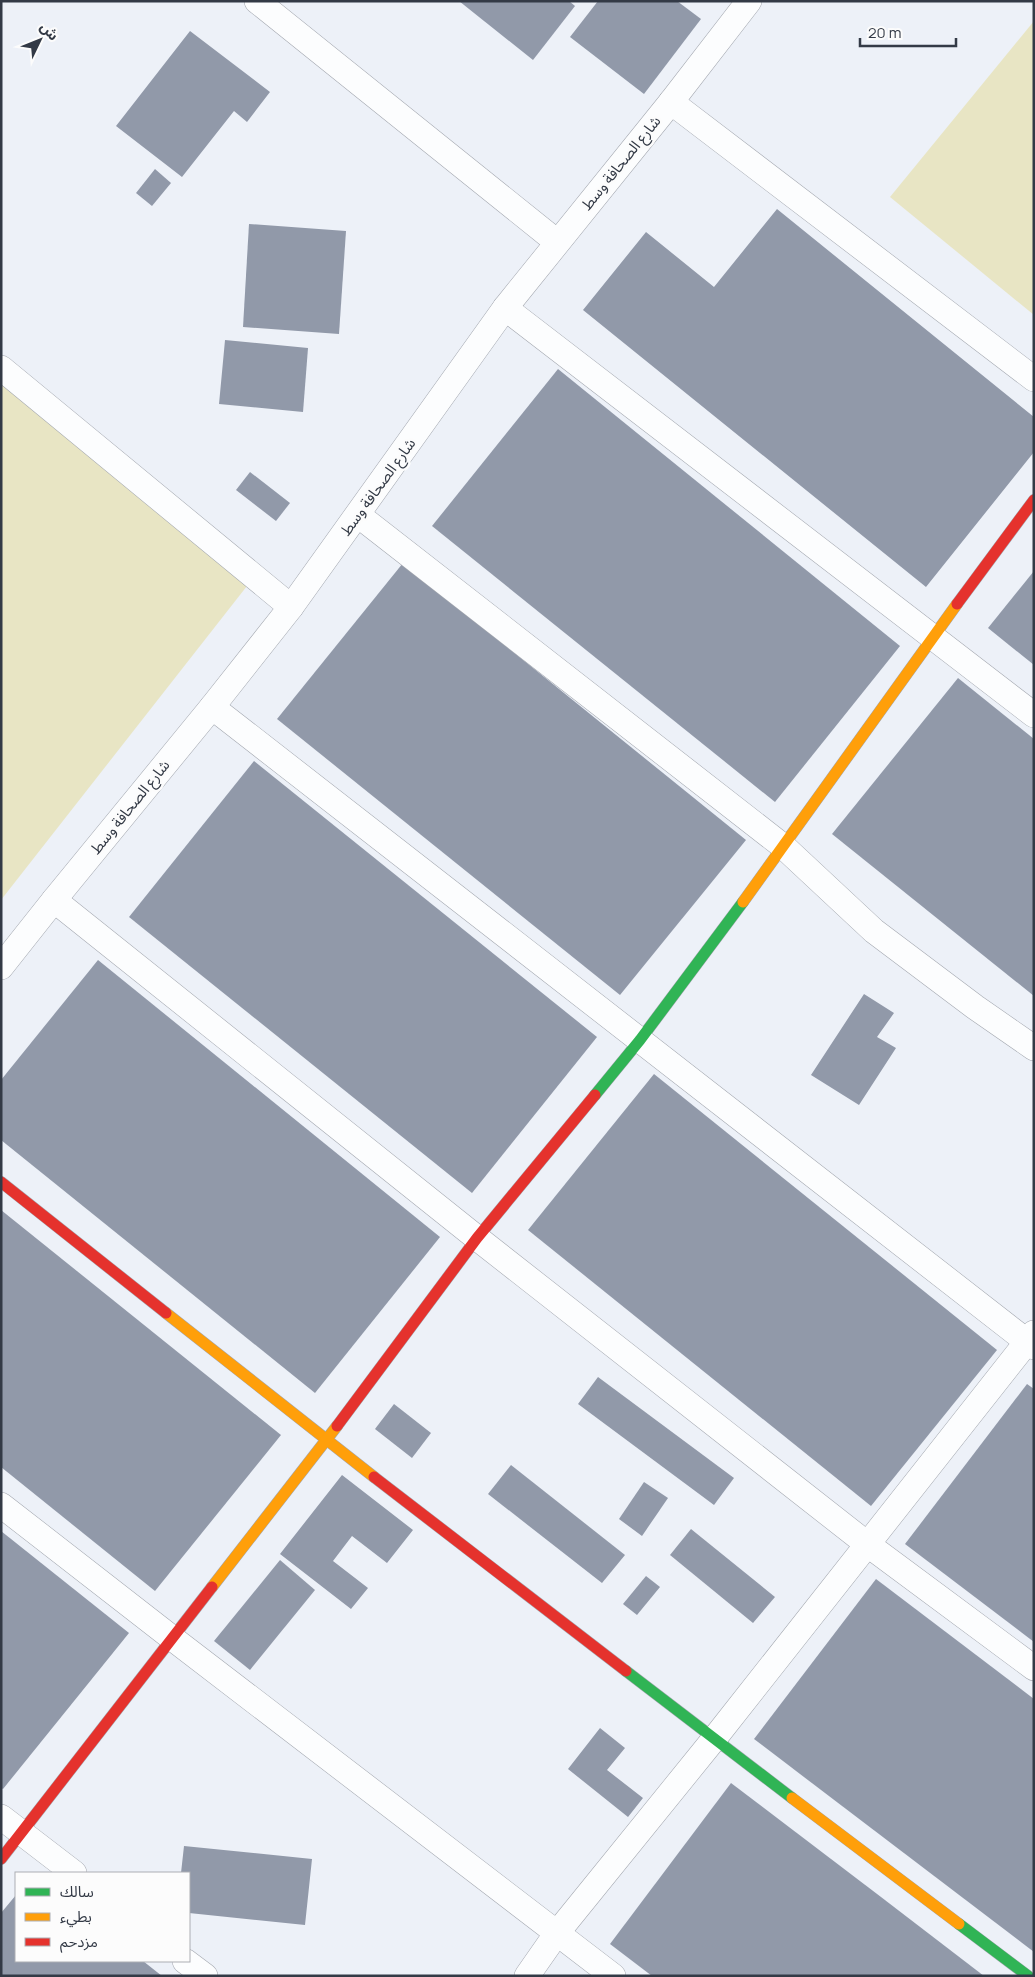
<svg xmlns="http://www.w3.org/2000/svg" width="1035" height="1977" viewBox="0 0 1035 1977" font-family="Manrope,'Noto Sans Arabic',sans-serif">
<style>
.green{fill:#e8e5c4}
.building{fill:#9199a9}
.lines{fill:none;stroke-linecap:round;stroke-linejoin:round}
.street-casing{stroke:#a3a7af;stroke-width:26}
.fast-casing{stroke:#a3a7af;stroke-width:12}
.slow-casing{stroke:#a3a7af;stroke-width:12}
.jam-casing{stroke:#a3a7af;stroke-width:12}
.street{stroke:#fcfdfe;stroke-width:25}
.fast{stroke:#30b455;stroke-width:11}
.slow{stroke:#ff9f0a;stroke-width:11}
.jam{stroke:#e5322d;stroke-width:11}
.labels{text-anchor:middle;stroke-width:5;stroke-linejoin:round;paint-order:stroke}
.street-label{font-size:15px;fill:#333a46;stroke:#fcfcfc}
</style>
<rect width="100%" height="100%" fill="#edf1f8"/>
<g class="green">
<path d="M1034,21V315L890,197Z"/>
<path d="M1,364L261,568L1,900Z"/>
</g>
<g class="building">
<path d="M459,1H569L575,6L533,60Z"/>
<path d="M598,1H677L701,19L644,94L570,37Z"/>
<path d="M190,31L270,92L247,122L234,111L182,177L116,126Z"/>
<path d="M155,169L171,183L152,206L136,193Z"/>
<path d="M777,209L1034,417V452L926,587L583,310L646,232L714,287Z"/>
<path d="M249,224L346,231L339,334L243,327Z"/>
<path d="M225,340L308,348L303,412L219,404Z"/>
<path d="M558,369L900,646L775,802L432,526Z"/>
<path d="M250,472L290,503L276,521L236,490Z"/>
<path d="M403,563L746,840L620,995L277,719Z"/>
<path d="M1034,571V665L988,628Z"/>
<path d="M958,678L1034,739V996L832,834Z"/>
<path d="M254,761L597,1037L472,1193L129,917Z"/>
<path d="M98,960L440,1237L315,1393L1,1140V1080Z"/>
<path d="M864,994L894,1013L877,1037L896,1048L859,1105L811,1075Z"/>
<path d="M654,1074L997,1350L871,1506L528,1230Z"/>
<path d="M1,1210L281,1435L155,1591L1,1467Z"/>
<path d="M598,1377L734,1478L714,1505L578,1404Z"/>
<path d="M1027,1384L1034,1389V1642L905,1544Z"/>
<path d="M394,1404L431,1433L412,1458L375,1429Z"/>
<path d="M511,1465L625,1555L602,1583L488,1494Z"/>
<path d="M342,1475L413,1530L387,1563L352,1536L333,1561L368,1588L351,1609L280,1554Z"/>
<path d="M644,1482L668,1498L642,1536L619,1519Z"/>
<path d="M691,1529L775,1597L753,1623L670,1555Z"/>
<path d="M1,1531L129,1633L3,1789L1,1788Z"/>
<path d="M280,1560L315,1590L250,1670L214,1641Z"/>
<path d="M646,1576L660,1587L637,1615L623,1604Z"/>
<path d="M876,1579L1034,1699V1952L754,1739Z"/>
<path d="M600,1728L625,1748L607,1770L643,1798L628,1817L568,1769Z"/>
<path d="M731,1783L881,1897L984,1976H652L610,1944Z"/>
<path d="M184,1846L312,1859L305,1925L189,1913V1873H181Z"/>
<path d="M16,1895V1961H143L162,1976H1V1913Z"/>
</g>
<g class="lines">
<defs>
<g id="street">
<path d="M257,1L557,242"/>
<path d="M671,102L1034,379"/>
<path d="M505,308L1034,715"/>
<path d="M1,368L291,607"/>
<path d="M358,515L784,847L874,931L975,1007L1034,1048"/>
<path d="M212,707L1034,1347"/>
<path d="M54,900L477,1238L867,1544L1034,1668"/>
<path d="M1,967L54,900L212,707L291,607L505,308L671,102L749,1"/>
<path d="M1,1505L172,1638L613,1976"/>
<path d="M1,1817L74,1873"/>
<path d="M185,1961L205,1976"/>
<path d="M527,1976L557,1933L714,1739L1034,1333"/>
</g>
<g id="fast">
<path d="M595,1095L640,1040L743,902"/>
<path d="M626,1671L792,1798"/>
<path d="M959,1924L1028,1976"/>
</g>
<g id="slow">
<path d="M743,902L957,604"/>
<path d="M166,1313L374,1477"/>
<path d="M212,1587L337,1426"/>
<path d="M792,1798L959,1924"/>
</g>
<g id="jam">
<path d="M957,604L1034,500"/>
<path d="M1,1182L166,1313"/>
<path d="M337,1426L477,1238L595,1095"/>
<path d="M374,1477L626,1671"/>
<path d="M1,1859L212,1587"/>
</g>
</defs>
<use href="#street" class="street-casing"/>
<use href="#fast" class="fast-casing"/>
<use href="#slow" class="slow-casing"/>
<use href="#jam" class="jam-casing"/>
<use href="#street" class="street"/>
<use href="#fast" class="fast"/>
<use href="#slow" class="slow"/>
<use href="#jam" class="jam"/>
</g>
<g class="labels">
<g class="street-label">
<text transform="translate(621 163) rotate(-51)" y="5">شارع الصحافة وسط</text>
<text transform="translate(378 487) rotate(-54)" y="5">شارع الصحافة وسط</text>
<text transform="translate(130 807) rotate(-51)" y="5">شارع الصحافة وسط</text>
</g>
</g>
<rect width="1035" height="1977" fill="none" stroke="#333a46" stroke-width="5"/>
<rect x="15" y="1872" width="175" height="90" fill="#fcfcfc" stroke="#acaeb3"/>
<rect x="25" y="1888" width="25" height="8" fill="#30b455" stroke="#acaeb3"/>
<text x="60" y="1897" font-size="15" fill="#333a46">سالك</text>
<rect x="25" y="1913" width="25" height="8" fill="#ff9f0a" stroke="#acaeb3"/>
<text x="60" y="1922" font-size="15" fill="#333a46">بطيء</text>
<rect x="25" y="1938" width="25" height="8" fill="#e5322d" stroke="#acaeb3"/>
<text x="60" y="1947" font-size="15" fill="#333a46">مزدحم</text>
<g transform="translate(40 40) rotate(47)" stroke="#fcfcfc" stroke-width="4" paint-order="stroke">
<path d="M0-4L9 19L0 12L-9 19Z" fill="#333a46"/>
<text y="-8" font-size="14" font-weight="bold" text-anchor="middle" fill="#333a46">ش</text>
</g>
<path d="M860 38v8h96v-8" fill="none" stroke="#333a46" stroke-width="2.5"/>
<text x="868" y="38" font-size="15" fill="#333a46" stroke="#fcfcfc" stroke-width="4" paint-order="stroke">20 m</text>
</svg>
